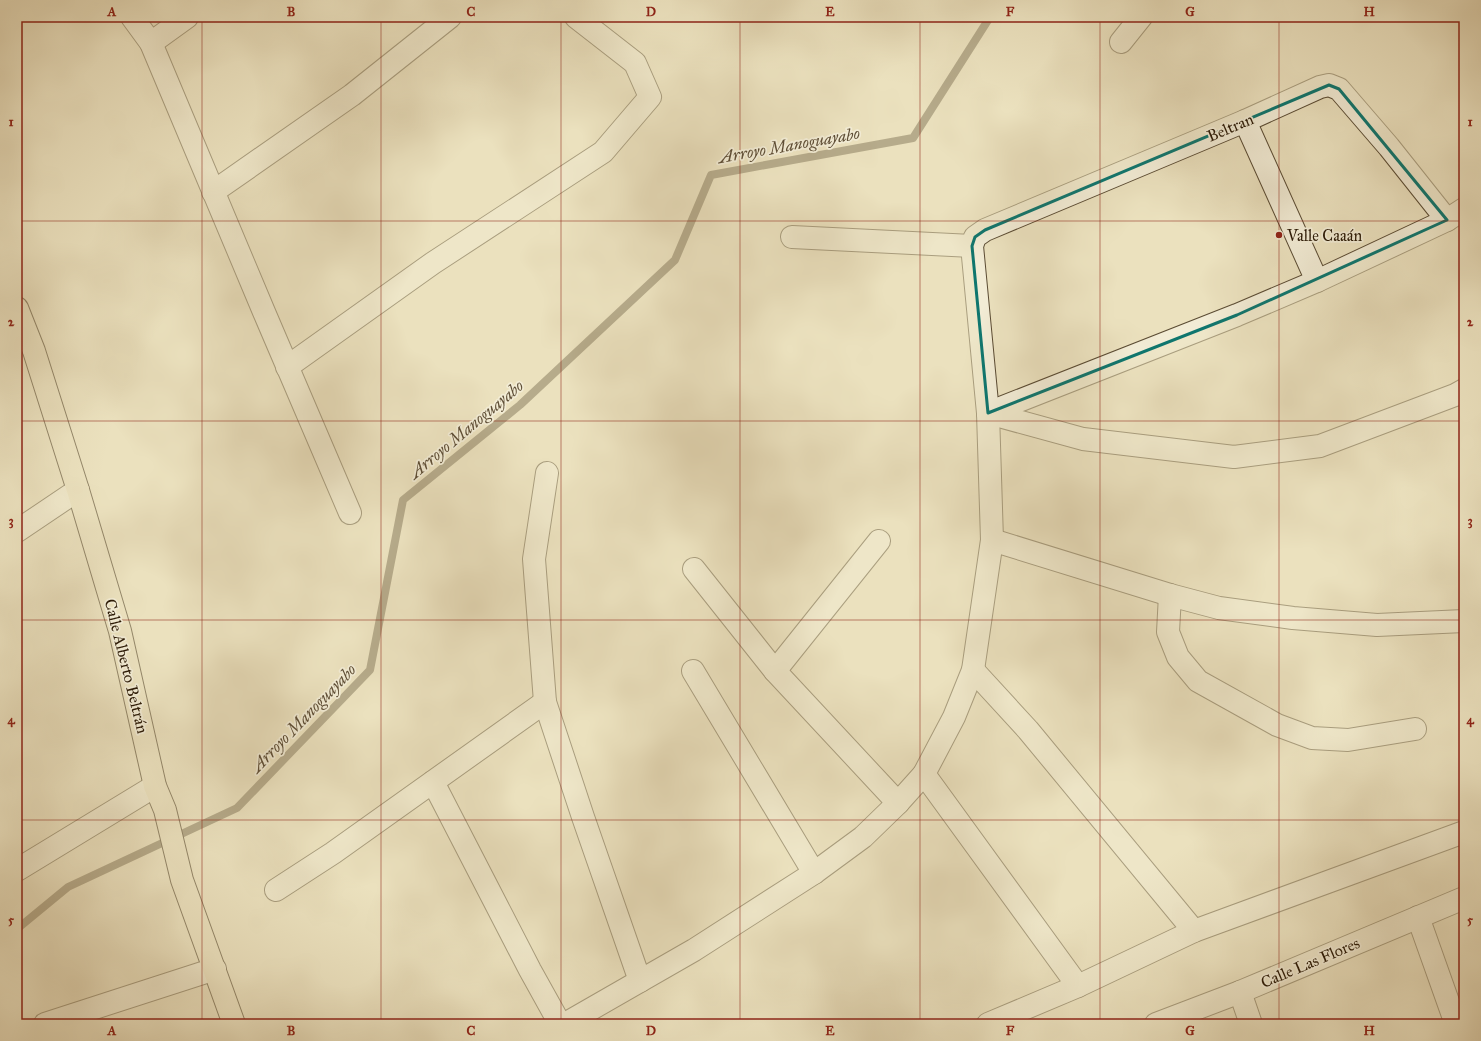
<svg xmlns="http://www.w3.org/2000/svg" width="1481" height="1041" viewBox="0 0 1481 1041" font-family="'IM FELL Great Primer',serif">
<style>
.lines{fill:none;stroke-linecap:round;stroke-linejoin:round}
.stream{stroke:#77694f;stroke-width:8}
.minor-casing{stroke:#5b4c34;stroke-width:24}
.major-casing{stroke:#2b1a06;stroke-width:24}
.minor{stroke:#f2ecd5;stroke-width:22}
.major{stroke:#ebe1be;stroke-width:22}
.marked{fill:none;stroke:#0f766e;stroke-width:3;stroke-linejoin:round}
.grid{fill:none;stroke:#8f2418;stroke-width:1;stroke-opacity:0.55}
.poi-dot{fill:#8f2418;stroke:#f2ecd5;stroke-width:1.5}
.labels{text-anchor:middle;stroke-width:3.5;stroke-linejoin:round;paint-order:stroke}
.street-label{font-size:16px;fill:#2b1a06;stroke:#f2ecd5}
.poi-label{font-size:16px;fill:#2b1a06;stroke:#f2ecd5;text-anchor:start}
.water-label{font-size:17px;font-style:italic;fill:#5e4e36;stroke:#f2ecd5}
.neatline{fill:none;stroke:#8f2418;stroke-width:1.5}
.grid-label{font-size:13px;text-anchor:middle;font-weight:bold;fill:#8f2418}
</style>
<rect width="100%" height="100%" fill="#ebe1be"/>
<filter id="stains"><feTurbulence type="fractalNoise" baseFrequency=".005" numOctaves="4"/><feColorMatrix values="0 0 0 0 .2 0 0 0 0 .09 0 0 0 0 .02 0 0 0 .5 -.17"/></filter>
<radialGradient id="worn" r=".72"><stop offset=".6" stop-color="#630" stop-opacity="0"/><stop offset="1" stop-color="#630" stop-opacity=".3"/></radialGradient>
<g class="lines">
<path class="stream" d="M17,929L68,887L237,808L370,670L403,500L520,405L675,260L711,175L913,138L990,17"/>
<defs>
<g id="minor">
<path d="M132,17L151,43L264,312L350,513"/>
<path d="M1121,42L1141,17"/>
<path d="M151,43L187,17"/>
<path d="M1245,121L1317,281"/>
<path d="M213,192L352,95L450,17"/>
<path d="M792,237L972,246"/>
<path d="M287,367L433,263L603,152L650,97L635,63L576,17"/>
<path d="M988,413L1237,315L1317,281L1447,220L1464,209"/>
<path d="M988,413L1083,439L1234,457L1320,446L1455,395L1464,390"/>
<path d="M547,473L534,559L545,702L583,817L640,981"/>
<path d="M17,531L78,490"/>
<path d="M992,540L1170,595L1219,608L1293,618L1377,625L1464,621"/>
<path d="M694,569L775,671L898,803"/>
<path d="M1170,595L1168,632L1178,657L1198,681L1277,725L1312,738L1348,740L1415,729"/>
<path d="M973,670L1028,730L1194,931"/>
<path d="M693,671L814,873"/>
<path d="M775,671L879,541"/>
<path d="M924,774L1078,986"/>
<path d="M433,782L530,970L560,1024"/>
<path d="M17,870L155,786"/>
<path d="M276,890L333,853L545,702"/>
<path d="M1418,917L1456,1024"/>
<path d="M1240,992L1251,1024"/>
<path d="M45,1024L215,969"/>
<path d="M565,1024L694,950L814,873L863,837L898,803L924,774L954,717L973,670L992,540L988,413L972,246L975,237L985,230L1245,121L1320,87L1329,85L1339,89L1389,147L1447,220"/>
<path d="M988,1024L1078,986L1194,931L1464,832"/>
<path d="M1156,1024L1240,992L1464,898"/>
</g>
<path id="major" d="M17,308L34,351L78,490L120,631L155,786L165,810L182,880L234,1024"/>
</defs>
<use href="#minor" class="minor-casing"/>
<use href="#major" class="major-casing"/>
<use href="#minor" class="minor"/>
<use href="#major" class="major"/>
</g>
<path d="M0 0H1481V1041H0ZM1329,85L1339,89L1447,220L1237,315L988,413L972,246L975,237L985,230Z" fill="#ebe1be" fill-opacity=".55" fill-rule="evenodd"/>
<path class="marked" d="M1329,85L1339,89L1447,220L1237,315L988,413L972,246L975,237L985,230Z"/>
<path class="grid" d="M202,17V1024M381,17V1024M561,17V1024M740,17V1024M920,17V1024M1100,17V1024M1279,17V1024M17,221H1464M17,421H1464M17,620H1464M17,820H1464"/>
<circle class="poi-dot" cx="1279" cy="235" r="4"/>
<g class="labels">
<g class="street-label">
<text transform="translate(1230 127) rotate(-23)" y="6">Beltran</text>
<text transform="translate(127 666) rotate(76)" y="6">Calle Alberto Beltrán</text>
<text transform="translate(1310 962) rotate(-23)" y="6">Calle Las Flores</text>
</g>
<g class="poi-label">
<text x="1287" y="241">Valle Caaán</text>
</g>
<g class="water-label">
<text transform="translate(789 145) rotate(-10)" y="6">Arroyo Manoguayabo</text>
<text transform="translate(466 429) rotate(-40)" y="6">Arroyo Manoguayabo</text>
<text transform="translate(303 718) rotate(-46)" y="6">Arroyo Manoguayabo</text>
</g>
</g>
<rect width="1481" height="1041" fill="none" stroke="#ebe1be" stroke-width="44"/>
<rect x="22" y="22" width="1437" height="997" class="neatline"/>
<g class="grid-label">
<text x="112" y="16">A</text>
<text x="291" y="16">B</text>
<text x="471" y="16">C</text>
<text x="651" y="16">D</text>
<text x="830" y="16">E</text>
<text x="1010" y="16">F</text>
<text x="1190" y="16">G</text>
<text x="1369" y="16">H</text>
<text x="11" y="126">1</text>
<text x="1470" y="126">1</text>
<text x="11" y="326">2</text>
<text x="1470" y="326">2</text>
<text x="11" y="525">3</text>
<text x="1470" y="525">3</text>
<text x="11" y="724">4</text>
<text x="1470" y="724">4</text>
<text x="11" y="924">5</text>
<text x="1470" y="924">5</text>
<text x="112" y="1035">A</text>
<text x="291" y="1035">B</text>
<text x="471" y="1035">C</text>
<text x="651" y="1035">D</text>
<text x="830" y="1035">E</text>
<text x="1010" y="1035">F</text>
<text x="1190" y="1035">G</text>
<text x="1369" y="1035">H</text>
</g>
<rect width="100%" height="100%" filter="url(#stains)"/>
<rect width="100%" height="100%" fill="url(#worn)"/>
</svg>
